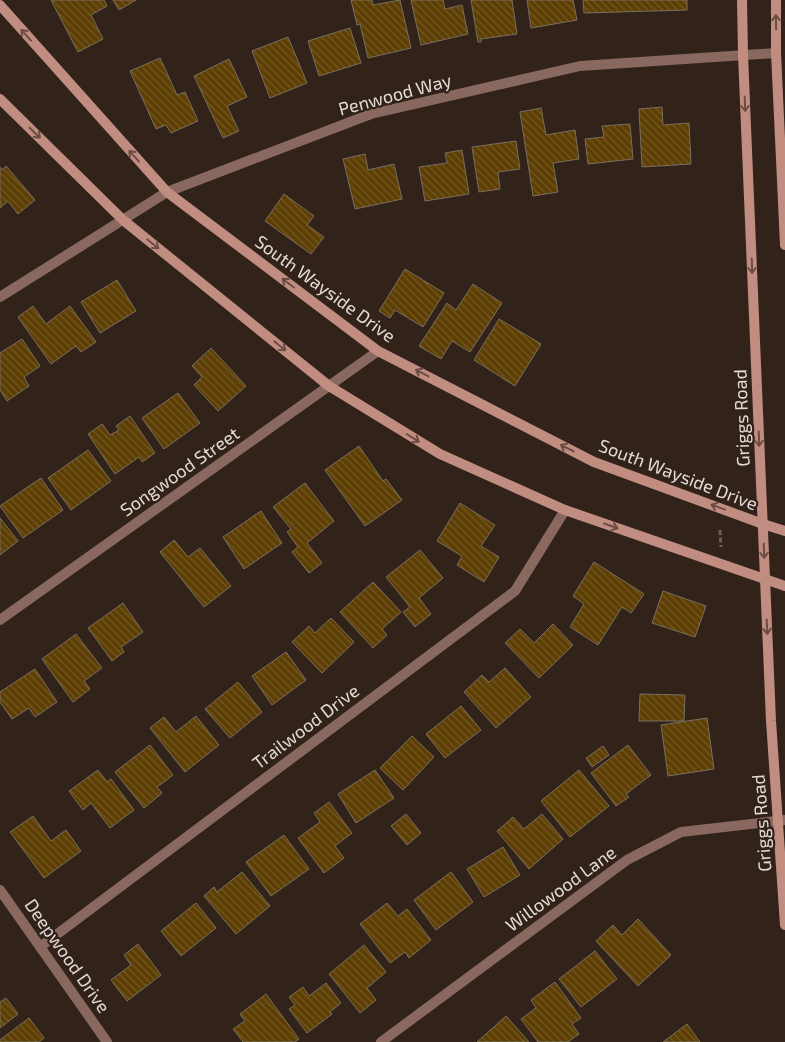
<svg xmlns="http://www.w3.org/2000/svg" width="785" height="1042" viewBox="0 0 785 1042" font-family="'Exo 2',sans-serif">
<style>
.building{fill:url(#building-back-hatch);stroke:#7a6f5f}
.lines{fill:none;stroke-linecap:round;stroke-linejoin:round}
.path{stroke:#6d5f58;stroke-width:3;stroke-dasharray:5 2.5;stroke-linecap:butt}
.minor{stroke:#896860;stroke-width:10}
.secondary{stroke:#c28d81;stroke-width:10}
.oneway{stroke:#6b4d43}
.labels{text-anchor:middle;stroke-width:4.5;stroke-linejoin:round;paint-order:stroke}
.street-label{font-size:18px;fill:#e5dbd5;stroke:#31221a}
</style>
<defs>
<pattern id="building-back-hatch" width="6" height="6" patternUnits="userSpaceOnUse" patternTransform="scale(1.25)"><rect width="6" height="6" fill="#5d3e03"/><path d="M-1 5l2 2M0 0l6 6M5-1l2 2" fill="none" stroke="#745927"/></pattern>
</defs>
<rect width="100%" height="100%" fill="#31221a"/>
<g class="building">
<path d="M51,0H104L107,6L91,15L103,39L78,52Z"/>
<path d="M113,0H136L119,10Z"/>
<path d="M351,0H372L373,5L400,0L411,48L368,58L360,24L357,25Z"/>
<path d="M411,0H443L445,9L462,5L468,34L421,45Z"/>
<path d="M471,0H512L517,34L481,39V42H478Z"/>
<path d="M527,0H573L577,20L531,28Z"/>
<path d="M583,0H687V10L584,13Z"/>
<path d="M350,28L361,63L319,76L308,41Z"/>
<path d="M288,37L307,83L270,98L252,51Z"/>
<path d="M160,58L177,95L185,92L198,121L171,133L166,125L156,129L130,71Z"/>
<path d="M229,59L247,97L227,106L239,131L223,138L194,76Z"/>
<path d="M662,107L663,125L689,123L691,164L642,167L639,109Z"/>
<path d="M541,108L546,135L575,130L579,159L553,163L558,192L533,196L520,112Z"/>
<path d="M630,124L633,159L588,164L585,139L604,137L602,126Z"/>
<path d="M516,141L520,169L498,172L500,189L479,192L472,147Z"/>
<path d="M462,150L469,194L425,201L419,167L447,163L445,153Z"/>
<path d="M365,154L368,170L394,164L402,199L355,209L343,159Z"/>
<path d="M6,166L35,200L18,214L8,201L0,208V167L2,170Z"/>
<path d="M284,194L314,216L307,225L324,237L311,254L265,221Z"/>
<path d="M405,269L444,293L423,327L395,310L390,318L379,311Z"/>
<path d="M117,280L136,311L100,333L81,302Z"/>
<path d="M473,284L502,303L470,352L452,341L441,359L419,346L447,303L456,310Z"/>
<path d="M33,306L46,324L70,306L96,342L81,352L76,346L51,364L18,317Z"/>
<path d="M499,319L541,344L515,386L474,360Z"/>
<path d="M22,339L40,366L24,377L29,386L7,401L0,390V353Z"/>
<path d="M211,348L246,386L218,411L194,385L202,377L192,366Z"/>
<path d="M178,393L200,423L164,449L142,418Z"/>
<path d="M130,416L155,453L142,462L139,457L115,474L88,434L102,424L110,435L119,430L116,426Z"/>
<path d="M359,446L383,481L386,479L402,500L365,526L325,470Z"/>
<path d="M88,450L111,481L71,510L48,478Z"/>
<path d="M41,478L63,510L23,538L0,506Z"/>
<path d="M305,483L334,521L307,543L322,563L309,573L292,552L298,547L287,532L291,529L273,507Z"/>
<path d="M460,503L495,525L481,546L499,557L484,582L457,565L462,556L437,541Z"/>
<path d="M261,511L282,543L244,569L223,537Z"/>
<path d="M0,518L18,541L0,555Z"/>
<path d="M174,540L188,557L200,548L231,586L204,607L160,552Z"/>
<path d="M420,550L443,578L419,598L431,614L415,627L403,612L410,607L386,577Z"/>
<path d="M594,562L644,594L631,613L622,607L598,645L570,627L584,604L573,596Z"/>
<path d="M373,582L401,612L382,629L387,635L373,648L340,612Z"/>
<path d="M663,591L706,606L695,637L652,623Z"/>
<path d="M123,603L143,632L121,647L124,652L112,661L88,628Z"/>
<path d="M331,618L354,642L322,673L292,642L309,626L315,633Z"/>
<path d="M553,624L573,645L539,678L505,643L520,629L534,643Z"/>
<path d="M76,634L102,668L84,681L90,689L73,702L42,659Z"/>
<path d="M286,652L306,680L272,705L252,676Z"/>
<path d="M505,668L531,697L496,728L464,692L482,675L489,682Z"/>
<path d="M35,669L57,702L35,717L29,708L12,719L0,702V692Z"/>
<path d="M238,682L262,712L230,738L205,709Z"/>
<path d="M640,694L685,695L684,721H639Z"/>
<path d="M461,706L481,730L445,758L426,734Z"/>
<path d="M196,716L219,745L185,772L150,728L164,717L176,732Z"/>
<path d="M707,718L714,769L668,776L661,725Z"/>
<path d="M412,736L434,757L403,790L380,768Z"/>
<path d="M150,745L173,775L157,787L162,793L144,808L115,772Z"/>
<path d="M628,745L651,775L626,794L629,797L616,806L591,773Z"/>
<path d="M603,746L609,755L592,767L586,758Z"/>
<path d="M98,770L107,782L111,779L134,810L110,828L91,803L83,810L69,791Z"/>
<path d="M375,770L394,798L356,823L338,794Z"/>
<path d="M579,770L609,806L570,837L541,801Z"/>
<path d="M329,802L352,833L335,846L344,858L324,873L298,838L320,822L314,813Z"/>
<path d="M406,814L421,833L407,845L391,826Z"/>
<path d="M542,814L563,839L529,869L497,831L513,817L524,829Z"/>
<path d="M33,816L51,841L66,830L81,851L44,878L10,832Z"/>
<path d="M284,835L309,869L271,896L246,862Z"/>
<path d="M503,847L520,875L484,897L467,869Z"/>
<path d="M242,872L270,906L236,934L204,896L214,887L217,892Z"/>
<path d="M451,872L473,902L436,930L414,900Z"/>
<path d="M196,903L216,928L181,956L161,931Z"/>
<path d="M387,903L398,916L407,909L431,940L409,958L405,952L390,963L360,924Z"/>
<path d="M638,919L671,955L638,986L596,941L613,925L622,935Z"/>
<path d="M138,944L161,975L127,1001L111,980L131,965L124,955Z"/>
<path d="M364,945L386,972L367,988L376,1000L360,1013L329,974Z"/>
<path d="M595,951L617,979L581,1007L559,979Z"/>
<path d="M555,982L581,1018L572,1024L579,1034L568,1042H538L521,1019L536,1008L531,1000Z"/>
<path d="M326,983L341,1003L330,1012L332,1014L307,1033L289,1009L295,1005L289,997L303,987L309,996Z"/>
<path d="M266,994L299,1039L295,1042H243L233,1029L245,1021L240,1014Z"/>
<path d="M6,998L18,1014L0,1028V1002Z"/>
<path d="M506,1016L529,1042H477Z"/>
<path d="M29,1018L44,1038L39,1042H0V1040Z"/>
<path d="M687,1024L700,1042H663Z"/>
</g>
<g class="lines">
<path class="path" d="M720,530L721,547"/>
<g class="minor">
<path d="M0,297L167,192L371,114L580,66L776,53"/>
<path d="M0,620L378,351"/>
<path d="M0,890L107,1042"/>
<path d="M40,947L515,591L565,510"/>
<path d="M381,1042L627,860L681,832L785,820"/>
</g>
<g class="secondary">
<path d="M742,0L743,55L771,721L785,925"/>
<path d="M776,0V53L785,245"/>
<path d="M0,5L167,192L378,351L594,462L763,524L785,531"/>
<path d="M0,99L123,220L329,386L440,454L565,510L785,586"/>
</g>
</g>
<defs><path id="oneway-shaft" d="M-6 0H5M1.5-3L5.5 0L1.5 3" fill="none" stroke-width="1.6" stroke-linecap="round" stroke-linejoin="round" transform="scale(1.25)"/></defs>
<g class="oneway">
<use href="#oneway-shaft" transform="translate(776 22) rotate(-91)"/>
<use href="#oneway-shaft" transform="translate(26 35) rotate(-132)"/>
<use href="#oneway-shaft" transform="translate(745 104) rotate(88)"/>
<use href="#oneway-shaft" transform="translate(35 133) rotate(45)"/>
<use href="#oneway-shaft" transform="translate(134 156) rotate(-132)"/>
<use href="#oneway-shaft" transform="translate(153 244) rotate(39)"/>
<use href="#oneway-shaft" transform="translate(752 266) rotate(88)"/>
<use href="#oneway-shaft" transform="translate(288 283) rotate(-143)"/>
<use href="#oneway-shaft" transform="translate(280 346) rotate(39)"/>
<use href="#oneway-shaft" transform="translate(422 373) rotate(-153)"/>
<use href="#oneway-shaft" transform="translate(413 438) rotate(32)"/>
<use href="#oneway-shaft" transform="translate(759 439) rotate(88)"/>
<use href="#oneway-shaft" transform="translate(567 448) rotate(-153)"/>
<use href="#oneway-shaft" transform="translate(718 507) rotate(-160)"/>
<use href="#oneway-shaft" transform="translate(611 526) rotate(19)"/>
<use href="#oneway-shaft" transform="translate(764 551) rotate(88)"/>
<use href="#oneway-shaft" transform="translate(767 627) rotate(87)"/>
</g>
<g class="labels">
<g class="street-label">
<text transform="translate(395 95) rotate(-15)" y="6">Penwood Way</text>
<text transform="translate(325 289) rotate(36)" y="6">South Wayside Drive</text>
<text transform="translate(742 418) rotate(-92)" y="6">Griggs Road</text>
<text transform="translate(180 472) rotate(-35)" y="6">Songwood Street</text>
<text transform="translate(678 475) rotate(21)" y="6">South Wayside Drive</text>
<text transform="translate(306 727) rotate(-37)" y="6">Trailwood Drive</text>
<text transform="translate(762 823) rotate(-94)" y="6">Griggs Road</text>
<text transform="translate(561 889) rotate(-36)" y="6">Willowood Lane</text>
<text transform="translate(67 956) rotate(55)" y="6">Deepwood Drive</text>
</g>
</g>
</svg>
